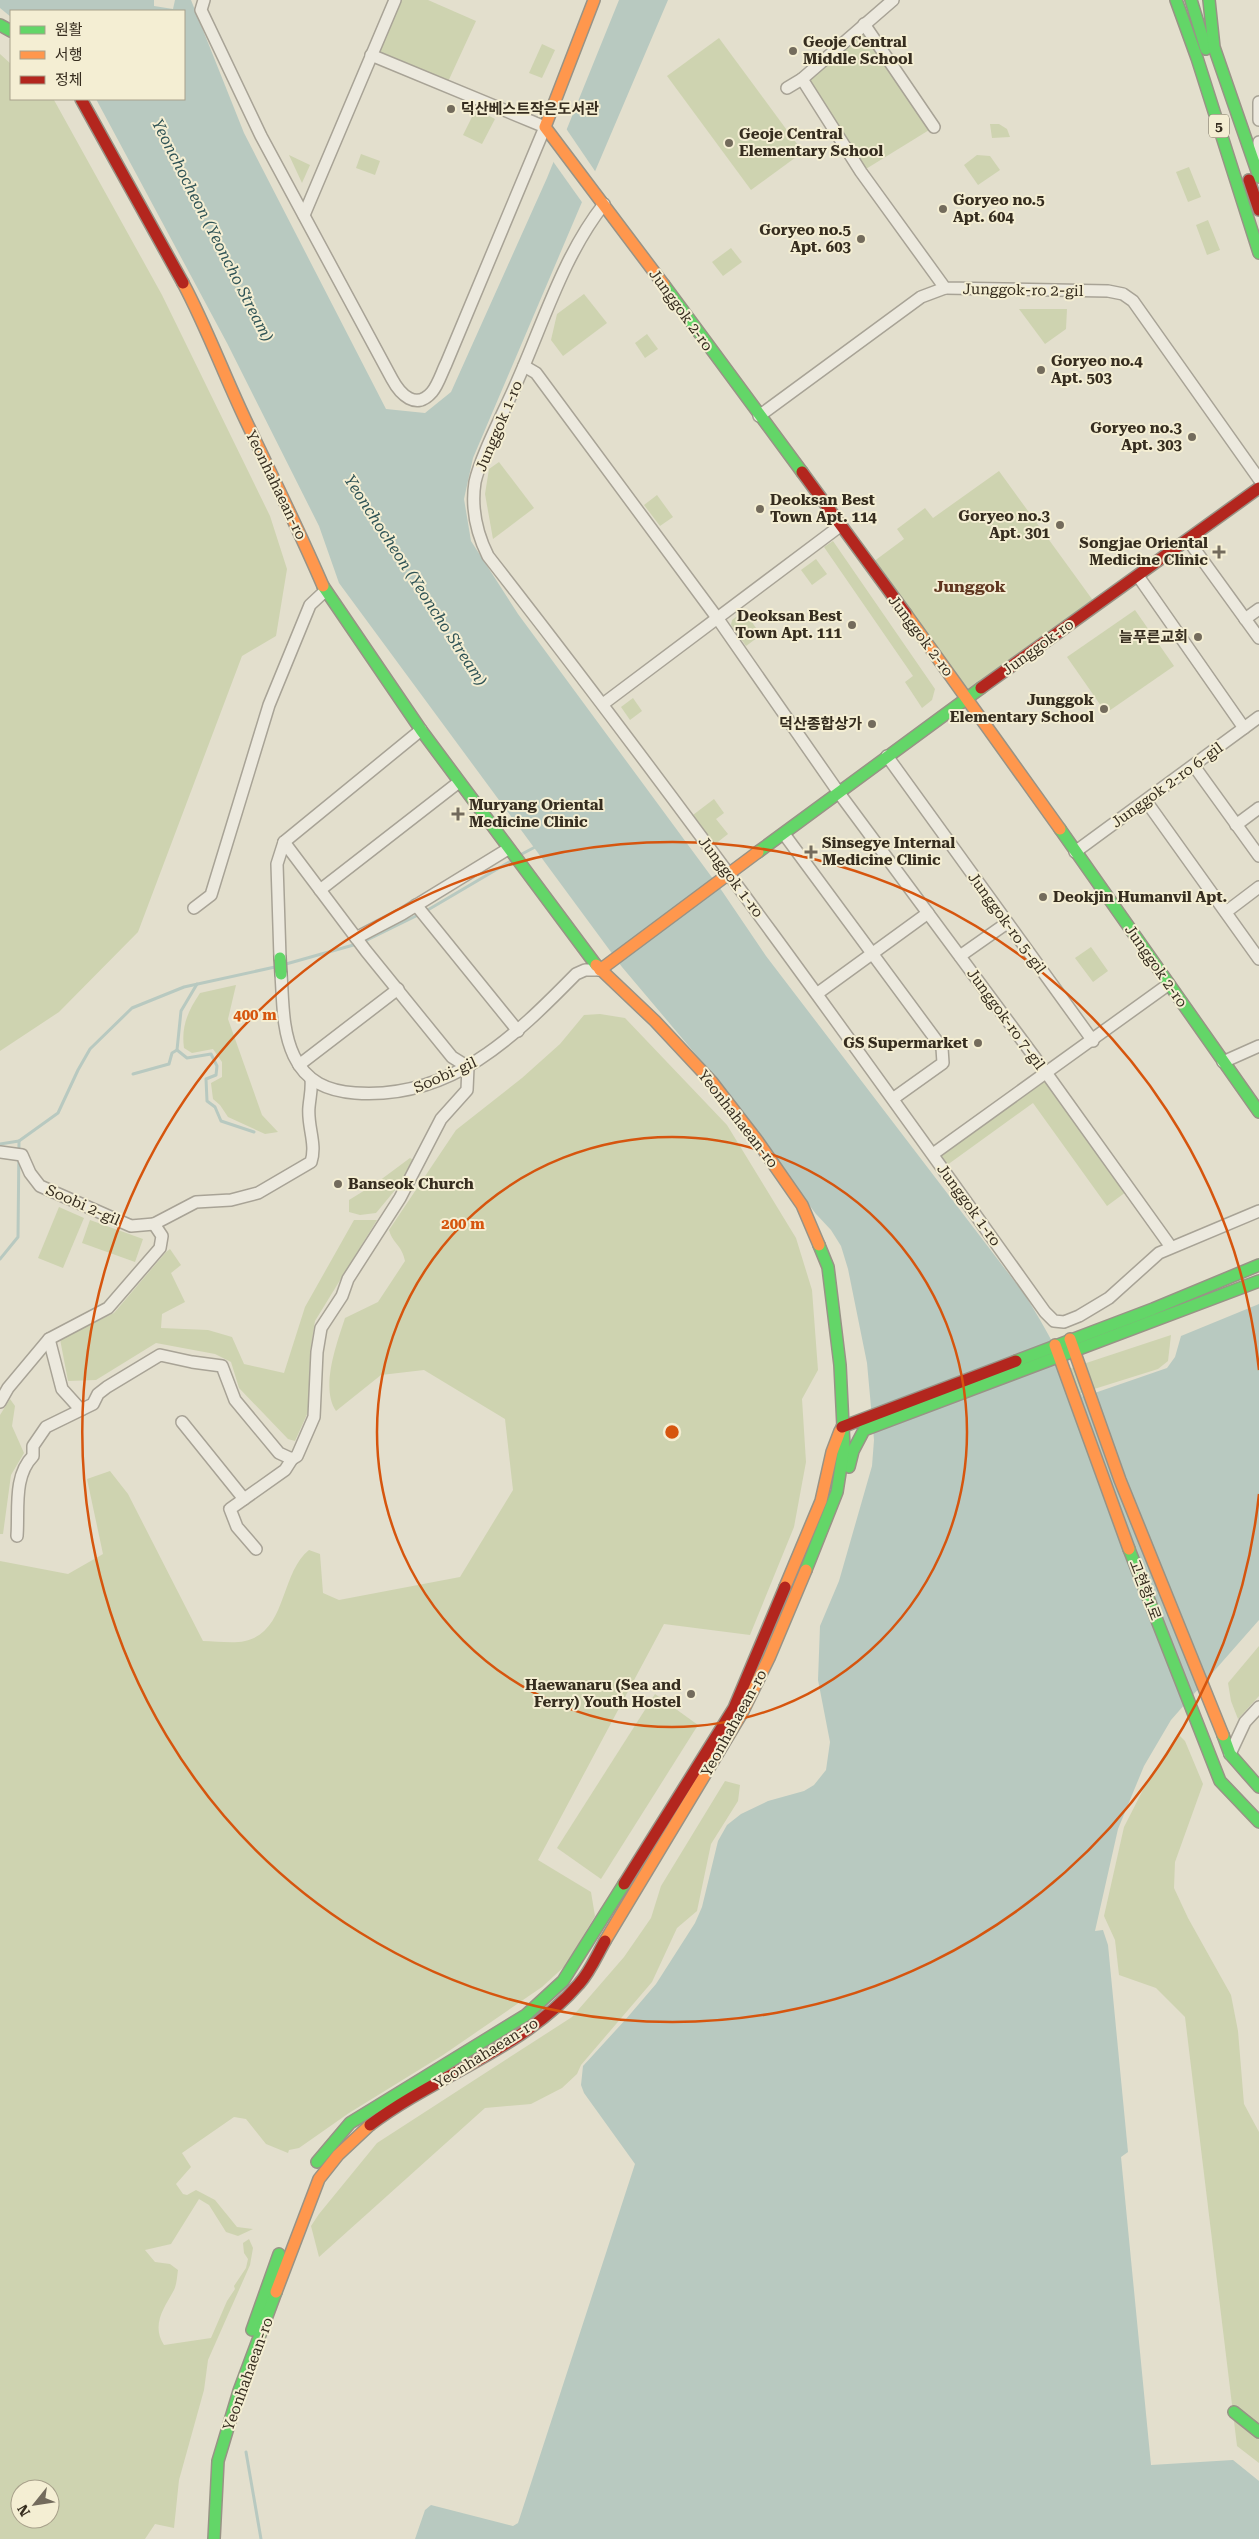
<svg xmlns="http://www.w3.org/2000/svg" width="1259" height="2539" viewBox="0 0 1259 2539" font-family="'Roboto Serif','Noto Sans KR',serif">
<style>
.green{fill:#ced3b0;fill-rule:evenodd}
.water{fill:#b8c9c0}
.pier{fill:#e3dfcd}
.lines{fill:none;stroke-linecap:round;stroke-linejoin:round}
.stream{stroke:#b8c9c0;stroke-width:3}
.street-casing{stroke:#a8a396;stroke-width:14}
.fast-casing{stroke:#989386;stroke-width:14}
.slow-casing{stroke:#989386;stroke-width:14}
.jam-casing{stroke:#989386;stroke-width:14}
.street{stroke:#ece9de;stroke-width:11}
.fast{stroke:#63d668;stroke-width:11}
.slow{stroke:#ff974d;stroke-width:11}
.jam{stroke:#b3261e;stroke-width:11}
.ring{fill:none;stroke:#d6550e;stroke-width:2.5}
.poi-dot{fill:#736b5c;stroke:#f4eed3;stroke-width:2}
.labels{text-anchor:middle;stroke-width:4;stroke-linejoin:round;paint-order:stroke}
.shield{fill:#f4eed3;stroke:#6f6755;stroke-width:1}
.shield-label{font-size:14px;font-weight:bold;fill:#362d1f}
.poi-label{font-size:15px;font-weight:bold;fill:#362d1f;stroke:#f4eed3;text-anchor:start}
.street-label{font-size:15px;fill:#362d1f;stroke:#f4eed3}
.water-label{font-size:16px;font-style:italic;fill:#2f5355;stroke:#f4eed3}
.neighbourhood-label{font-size:16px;font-weight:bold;fill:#603620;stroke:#f4eed3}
.centre{fill:#d6550e;stroke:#f4eed3;stroke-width:2.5}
.ring-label{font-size:15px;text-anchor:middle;font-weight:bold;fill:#d6550e;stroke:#f4eed3;stroke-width:4;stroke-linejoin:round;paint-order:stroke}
</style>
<rect width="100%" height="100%" fill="#e3dfcd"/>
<g class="green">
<path d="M395,0H428L476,21L446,86L371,55Z"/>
<path d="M864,24L934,127L861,172L802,79Z"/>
<path d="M719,38L803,152L751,190L667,76Z"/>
<path d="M542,44L555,50L542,78L529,73Z"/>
<path d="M0,54L11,64V99L54,100L162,295L270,516L287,569L276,636L242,656L138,932L59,1012L0,1051Z"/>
<path d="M476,109L495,119L482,144L463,135Z"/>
<path d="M990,124H999L1007,129L1010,137L992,138Z"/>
<path d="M361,154L380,161L375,175L356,168Z"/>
<path d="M289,155L310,165L302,183Z"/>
<path d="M977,155L990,156L1000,170L978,185L964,165Z"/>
<path d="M1189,167L1201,197L1188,202L1176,172Z"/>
<path d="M1208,220L1220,250L1207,255L1196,225Z"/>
<path d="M731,248L742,262L723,276L712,262Z"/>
<path d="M584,294L607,323L563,356L551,340L557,314Z"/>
<path d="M1019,309H1067L1066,329L1045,344Z"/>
<path d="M647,334L658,349L645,358L635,343Z"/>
<path d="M499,462L534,508L493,539L485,494L489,469Z"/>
<path d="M999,471L1097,606L968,698L869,565L904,539L897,529L925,508L933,518Z"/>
<path d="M657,495L673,517L660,526L644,505Z"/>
<path d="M833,541L935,689L932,700L922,708L905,682L913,676L824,547Z"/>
<path d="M816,559L827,574L812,585L801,570Z"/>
<path d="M1135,610L1174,666L1106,713L1067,657Z"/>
<path d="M744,611L761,635L746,646L731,625L732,620Z"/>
<path d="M633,698L642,711L630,720L621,707Z"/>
<path d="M714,799L724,813L716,819L728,834L714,845L693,815Z"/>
<path d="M1091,947L1108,971L1093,982L1075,958Z"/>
<path d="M236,985L228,1019L262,1115L278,1132L265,1134L228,1117L220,1105L213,1099L211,1083L222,1077V1062L213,1049L192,1053L184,1048C181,1026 188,1011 200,993Z"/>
<path d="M600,1014L625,1018L727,1125L796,1238L812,1290L818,1370L802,1399L806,1462L794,1527L750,1635L664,1624L538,1860L591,1892L595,1916L566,1965L542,1987L443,2055L349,2113L299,2148L289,2150L288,2153L266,2144L246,2119L234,2117L182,2153L191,2167L176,2184L183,2194L187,2195L196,2190L215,2200L237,2227L253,2229L238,2236L226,2232L209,2205L199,2199L171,2244L145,2250L155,2262L170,2264L178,2270C177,2276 177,2284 174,2290C164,2308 151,2325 164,2345L211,2338L227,2301L235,2289L234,2286L246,2268L248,2259L244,2253L243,2243L249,2239L253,2248L250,2265L208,2360L204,2390L179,2480L174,2528L155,2524L145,2539H0V1561L68,1574L103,1554L87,1479L110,1471L128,1494L203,1641C216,1641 232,1644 245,1641C287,1632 280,1573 309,1550L320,1554L323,1593L339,1600L460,1577L513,1490L505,1419L424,1370L381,1375L336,1411C320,1388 337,1343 345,1318L378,1302L405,1261C402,1245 393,1244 389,1230L456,1130L522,1078L560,1044L584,1015ZM20,2489H50V2519H20Z"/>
<path d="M1047,1074L1130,1189L1107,1206L1033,1103L943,1168L933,1154Z"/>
<path d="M410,1158L415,1161L396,1189L376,1213L360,1215L349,1212V1200L375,1184Z"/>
<path d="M59,1207L84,1218L63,1268L38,1258Z"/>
<path d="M90,1220L143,1239L135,1262L82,1243Z"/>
<path d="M354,1220H377L315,1321L310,1352L309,1410L295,1441L288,1439L239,1388L231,1362L215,1354L156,1343L96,1380L68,1381L60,1339L114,1313L166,1252L170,1249L181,1265L171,1273L185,1302L162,1314L161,1328L208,1330L232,1337L244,1364L284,1373L305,1307Z"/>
<path d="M1171,1335L1168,1361L1158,1369L1075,1395L1059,1372Z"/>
<path d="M10,1399L15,1406L12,1426L24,1453L11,1475L3,1534H0V1415Z"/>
<path d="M1259,1646V1696L1238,1719L1231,1701L1228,1683Z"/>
<path d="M655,1694L698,1725L601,1879L557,1848Z"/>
<path d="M1178,1734L1185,1741L1203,1784L1175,1862L1174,1888L1188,1918L1231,1995L1238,2031L1244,2104L1259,2132V2463L1237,2446L1185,2017L1156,1988L1119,1975L1115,1940L1104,1916L1124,1827L1148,1780Z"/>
<path d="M725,1781L740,1785L738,1801L711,1844L697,1911L677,1928L652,1982L581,2065L577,2074L562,2088L531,2104L485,2108L319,2257L311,2226L319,2214L377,2143L572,2017L624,1957L651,1918L661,1886Z"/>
</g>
<path class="water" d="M0,0H154V6L173,9L175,0H191L244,133L386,409L425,413L451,392L547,178L619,0H668L473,458L464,499L471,541L518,614L722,891L766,956L1025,1295C1046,1328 1063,1363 1083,1397L1167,1368L1175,1357L1181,1336L1259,1304V1620L1171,1720L1144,1766L1118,1829L1095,1931L1103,1930L1108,1945L1128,2152L1121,2157L1151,2465L1233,2460L1259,2481V2539H415L425,2510L431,2505L513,2526L518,2523L635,2164L584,2093L581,2085L583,2066L626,2019L656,1984L695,1923L702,1907L718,1841L727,1825L741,1814L768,1801L804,1791L814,1785L826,1770L830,1742L818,1680L820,1626L839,1581L872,1466L874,1440L867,1363L848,1269L841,1246L831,1230L816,1214L698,1057L622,967L339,583L319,526L227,343L96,99H184V11H11V17L0,8Z"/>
<path class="pier" d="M565,127L597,174L584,205L552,160Z"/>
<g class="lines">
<g class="stream">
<path d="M520,855L537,846"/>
<path d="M426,911L511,861"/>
<path d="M363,942L420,914"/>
<path d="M286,964L357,944"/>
<path d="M197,984L181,1011L177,1050L187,1058L211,1054L217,1066L216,1075L206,1079L207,1101L215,1107L221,1121L254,1132"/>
<path d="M133,1074L169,1064L172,1053L177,1050"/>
<path d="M0,1144L19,1141L58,1113L78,1070L90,1049L132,1008L184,987L275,967"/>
<path d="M0,1259L18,1237L19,1141"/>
<path d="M246,2452L261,2539"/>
</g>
<defs>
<g id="street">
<path d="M204,0L201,10L261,136L392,379C400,394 416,411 432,392C438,385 442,372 446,364L545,127L371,55"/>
<path d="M893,0L802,79L861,172L945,288L1108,291L1123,294L1133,301L1259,479"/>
<path d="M864,24L934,127"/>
<path d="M787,88L802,79"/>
<path d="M1259,102V120"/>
<path d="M1259,142V162"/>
<path d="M604,204C563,256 543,324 516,384C504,412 481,455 475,482C471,508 477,534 488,556C681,803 863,1057 1045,1312L1054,1321L1064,1322L1079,1316L1109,1298L1159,1253L1259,1211"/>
<path d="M304,215L395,0"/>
<path d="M524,366L536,373L718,619L839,793L1047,1074L1171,1247"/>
<path d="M759,416L921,297L945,288"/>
<path d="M1188,540L1259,638"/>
<path d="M1138,576L1244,728"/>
<path d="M1245,619L1259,609"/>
<path d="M603,704L840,526"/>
<path d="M887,756L1093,1041"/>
<path d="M1194,766L1259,856"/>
<path d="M1146,801L1259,959"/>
<path d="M1236,825L1259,808"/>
<path d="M784,834L942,1048L943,1063L894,1098"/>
<path d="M1075,852L1259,717"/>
<path d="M320,890L459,782"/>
<path d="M416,905L518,1031"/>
<path d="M194,908L211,895L269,705L310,605L325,591"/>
<path d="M1226,912L1259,887"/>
<path d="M356,938L402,914L508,849"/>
<path d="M960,956L1007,923"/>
<path d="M280,958L277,864L284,842L421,730"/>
<path d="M281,974C283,1001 282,1031 294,1056C306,1082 328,1091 355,1093C451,1100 514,1037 576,974L585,970H600"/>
<path d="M818,993L928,913"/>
<path d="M1223,1062L1259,1046"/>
<path d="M299,1065L398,989"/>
<path d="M0,1152L22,1155L30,1173L40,1186L131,1226L154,1224"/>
<path d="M933,1154L1169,984"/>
<path d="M49,1339L62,1389L81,1410"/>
<path d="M0,1402L8,1388L49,1339L108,1308L160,1248L162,1236L154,1224L196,1202L231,1200L258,1193L311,1162C317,1144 307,1126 309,1107C310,1096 312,1090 311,1079"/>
<path d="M182,1422L244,1499"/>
<path d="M17,1536C19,1510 13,1476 33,1456V1446L46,1427L93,1404L98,1394L107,1387L160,1355L192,1362L222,1366L235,1400L279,1453L292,1459L297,1456L314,1417L317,1352L321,1328L342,1296L348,1279L400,1198L441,1119L467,1090L468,1067L452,1057L366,951L284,842"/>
<path d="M256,1549L237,1527L230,1509L285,1470L292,1459"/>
<path d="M1230,1754L1245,1722L1259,1707"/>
</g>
<g id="fast">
<path d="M1176,0L1197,58L1259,253"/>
<path d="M1191,0L1206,49"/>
<path d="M1209,0L1214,47L1259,177"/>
<path d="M0,25L11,31"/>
<path d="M664,285L802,472"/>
<path d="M323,586L421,730L596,965"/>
<path d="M1060,829L1259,1112"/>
<path d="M758,852L981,688"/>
<path d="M280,958L281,974"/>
<path d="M1016,1361L1153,1309L1259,1265"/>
<path d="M849,1467L853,1451L864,1430L1259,1281"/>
<path d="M1129,1549L1220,1781L1259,1822"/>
<path d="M806,1570L837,1492L844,1447L840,1365L828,1267L819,1245"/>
<path d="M1223,1735L1230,1754L1259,1787"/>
<path d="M317,2162L350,2123L526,2015L563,1981L624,1884"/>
<path d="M252,2330L279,2254"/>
<path d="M1234,2412L1259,2432"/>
<path d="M214,2539L218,2461L239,2391L276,2292"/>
</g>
<g id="slow">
<path d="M594,0L545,127L664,285"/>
<path d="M183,283C207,328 224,375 246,421C272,476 299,530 323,586"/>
<path d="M906,614L1060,829"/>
<path d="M596,965L655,1021L712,1082L756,1139L802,1205L819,1245"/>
<path d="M600,970L758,852"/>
<path d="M1070,1339L1120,1480L1223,1735"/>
<path d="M1055,1345L1129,1549"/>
<path d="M785,1587L821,1501L832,1452L840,1431"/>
<path d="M605,1941L742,1713L769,1658L806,1570"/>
<path d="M276,2292L319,2179L338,2155L370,2125"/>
</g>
<g id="jam">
<path d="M81,99L183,283"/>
<path d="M1249,180L1259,210"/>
<path d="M802,472L906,614"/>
<path d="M981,688L1259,488"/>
<path d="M842,1427L1016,1361"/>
<path d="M624,1884L734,1708L785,1587"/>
<path d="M370,2125C438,2074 523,2049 579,1984C590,1972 597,1955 605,1941"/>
</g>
</defs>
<use href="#street" class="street-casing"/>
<use href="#fast" class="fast-casing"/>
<use href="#slow" class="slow-casing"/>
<use href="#jam" class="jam-casing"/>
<use href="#street" class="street"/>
<use href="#fast" class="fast"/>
<use href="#slow" class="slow"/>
<use href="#jam" class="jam"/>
</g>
<g class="ring">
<circle cx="672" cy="1432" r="295"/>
<path d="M1259 1494A590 590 0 1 1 1259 1370"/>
</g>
<g class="poi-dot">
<circle cx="793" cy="51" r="5"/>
<circle cx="451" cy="109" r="5"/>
<circle cx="729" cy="143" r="5"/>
<circle cx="943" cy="209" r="5"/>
<circle cx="861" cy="239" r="5"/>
<circle cx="1041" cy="370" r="5"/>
<circle cx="1192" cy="437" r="5"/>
<circle cx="760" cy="509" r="5"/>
<circle cx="1060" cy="525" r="5"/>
<path d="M1216.5 544.5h5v5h5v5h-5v5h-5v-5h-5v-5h5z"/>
<circle cx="852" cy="625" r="5"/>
<circle cx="1198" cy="637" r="5"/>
<circle cx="1104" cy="709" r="5"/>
<circle cx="872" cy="724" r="5"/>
<path d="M455.5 806.5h5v5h5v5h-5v5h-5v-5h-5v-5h5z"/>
<path d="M808.5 844.5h5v5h5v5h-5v5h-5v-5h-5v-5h5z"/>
<circle cx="1043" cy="897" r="5"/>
<circle cx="978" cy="1043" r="5"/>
<circle cx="338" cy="1184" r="5"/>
<circle cx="691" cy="1694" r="5"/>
</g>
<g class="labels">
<rect class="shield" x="1209" y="114.5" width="20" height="23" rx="4"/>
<g class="shield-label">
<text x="1219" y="131">5</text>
</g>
<g class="poi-label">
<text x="803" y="47">Geoje Central<tspan x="803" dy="17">Middle School</tspan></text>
<text x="461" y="114">덕산베스트작은도서관</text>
<text x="739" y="139">Geoje Central<tspan x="739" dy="17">Elementary School</tspan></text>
<text x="953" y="205">Goryeo no.5<tspan x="953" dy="17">Apt. 604</tspan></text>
<text x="851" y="235" text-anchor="end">Goryeo no.5<tspan x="851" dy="17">Apt. 603</tspan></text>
<text x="1051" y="366">Goryeo no.4<tspan x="1051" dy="17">Apt. 503</tspan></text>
<text x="1182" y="433" text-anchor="end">Goryeo no.3<tspan x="1182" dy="17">Apt. 303</tspan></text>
<text x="770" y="505">Deoksan Best<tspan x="770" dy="17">Town Apt. 114</tspan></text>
<text x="1050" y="521" text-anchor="end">Goryeo no.3<tspan x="1050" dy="17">Apt. 301</tspan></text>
<text x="1208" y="548" text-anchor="end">Songjae Oriental<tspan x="1208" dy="17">Medicine Clinic</tspan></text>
<text x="842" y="621" text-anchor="end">Deoksan Best<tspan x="842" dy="17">Town Apt. 111</tspan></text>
<text x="1188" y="642" text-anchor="end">늘푸른교회</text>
<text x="1094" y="705" text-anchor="end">Junggok<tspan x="1094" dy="17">Elementary School</tspan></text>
<text x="862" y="729" text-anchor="end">덕산종합상가</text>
<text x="469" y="810">Muryang Oriental<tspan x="469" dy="17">Medicine Clinic</tspan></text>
<text x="822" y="848">Sinsegye Internal<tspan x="822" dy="17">Medicine Clinic</tspan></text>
<text x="1053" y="902">Deokjin Humanvil Apt.</text>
<text x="968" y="1048" text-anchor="end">GS Supermarket</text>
<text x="348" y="1189">Banseok Church</text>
<text x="681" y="1690" text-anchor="end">Haewanaru (Sea and<tspan x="681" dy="17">Ferry) Youth Hostel</tspan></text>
</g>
<g class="street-label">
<text transform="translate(1023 290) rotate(1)" y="5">Junggok-ro 2-gil</text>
<text transform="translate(681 310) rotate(54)" y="5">Junggok 2-ro</text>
<text transform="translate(499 426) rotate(-67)" y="5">Junggok 1-ro</text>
<text transform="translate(276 485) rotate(64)" y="5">Yeonhahaean-ro</text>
<text transform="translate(921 636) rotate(53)" y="5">Junggok 2-ro</text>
<text transform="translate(1038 647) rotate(-36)" y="5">Junggok-ro</text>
<text transform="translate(1167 785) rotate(-36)" y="5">Junggok 2-ro 6-gil</text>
<text transform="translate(731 877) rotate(53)" y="5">Junggok 1-ro</text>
<text transform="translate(1007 923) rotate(54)" y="5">Junggok-ro 5-gil</text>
<text transform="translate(1156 966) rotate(55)" y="5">Junggok 2-ro</text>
<text transform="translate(1006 1019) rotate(54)" y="5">Junggok-ro 7-gil</text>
<text transform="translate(445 1075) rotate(-24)" y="5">Soobi-gil</text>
<text transform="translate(738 1119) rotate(52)" y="5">Yeonhahaean-ro</text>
<text transform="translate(83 1205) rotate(24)" y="5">Soobi 2-gil</text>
<text transform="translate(969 1205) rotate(54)" y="5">Junggok 1-ro</text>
<text transform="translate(1145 1590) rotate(69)" y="5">고현항1로</text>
<text transform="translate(734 1723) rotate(-61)" y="5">Yeonhahaean-ro</text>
<text transform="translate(486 2053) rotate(-32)" y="5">Yeonhahaean-ro</text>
<text transform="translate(248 2374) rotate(-70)" y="5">Yeonhahaean-ro</text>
</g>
<g class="water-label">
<text transform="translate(213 230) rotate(63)" y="6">Yeonchocheon (Yeoncho Stream)</text>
<text transform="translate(416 580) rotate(57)" y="6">Yeonchocheon (Yeoncho Stream)</text>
</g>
<g class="neighbourhood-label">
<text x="970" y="592">Junggok</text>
</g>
</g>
<circle cx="672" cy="1432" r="8" class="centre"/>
<g class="ring-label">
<text x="255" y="1020">400 m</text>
<text x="463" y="1229">200 m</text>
</g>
<rect x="10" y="10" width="175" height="90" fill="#f4eed3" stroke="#a8a18b"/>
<rect x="20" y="26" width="25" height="8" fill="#63d668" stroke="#a8a18b"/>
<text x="55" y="35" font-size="15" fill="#362d1f">원활</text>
<rect x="20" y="51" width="25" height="8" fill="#ff974d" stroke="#a8a18b"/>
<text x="55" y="60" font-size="15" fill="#362d1f">서행</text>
<rect x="20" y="76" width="25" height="8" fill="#b3261e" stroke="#a8a18b"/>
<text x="55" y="85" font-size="15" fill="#362d1f">정체</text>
<g transform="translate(35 2504) rotate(240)"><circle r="24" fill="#f4eed3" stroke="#a8a18b"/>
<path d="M0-4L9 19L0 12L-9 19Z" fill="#736b5c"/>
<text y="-8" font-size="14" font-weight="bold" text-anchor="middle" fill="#362d1f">N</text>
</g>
</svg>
